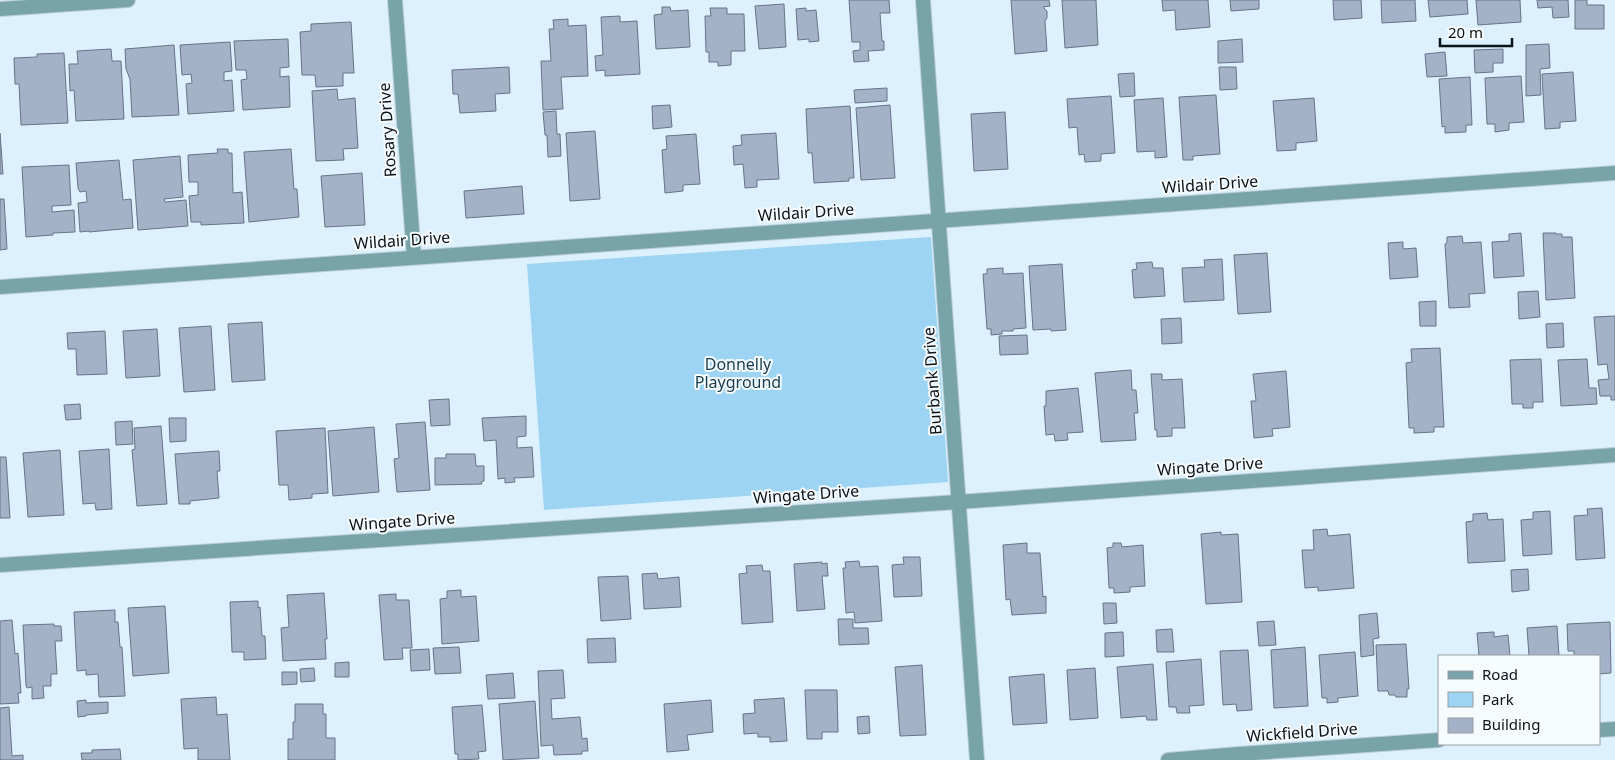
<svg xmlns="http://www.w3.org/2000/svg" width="1615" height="760" viewBox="0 0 1615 760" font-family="'Noto Sans',sans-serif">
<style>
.green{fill:#9dd4f3}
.building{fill:#a4b2c7;stroke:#677387}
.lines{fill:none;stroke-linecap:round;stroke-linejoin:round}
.minor-casing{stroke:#bacdd8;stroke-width:16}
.minor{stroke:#77a3a9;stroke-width:14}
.labels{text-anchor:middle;stroke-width:4;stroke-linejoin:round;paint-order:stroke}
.street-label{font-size:16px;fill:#0a1318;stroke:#f6fbfe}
.park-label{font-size:16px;fill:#163c4f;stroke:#f6fbfe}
</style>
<rect width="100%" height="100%" fill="#dcf1fd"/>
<path class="green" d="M931,237L948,482L544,510L527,264Z"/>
<g class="building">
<path d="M849,0H889L890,13H880L882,41H884V50L868,51L869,61L854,62L853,51L860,50V42H852Z"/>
<path d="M1011,0H1049L1050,6L1043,7L1047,11V18L1045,21L1047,51L1015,54Z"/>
<path d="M1062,0H1096L1098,45L1065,48Z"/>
<path d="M1162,0H1208L1210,27L1176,30L1175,10L1163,11Z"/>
<path d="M1230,0H1259V9L1231,11Z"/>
<path d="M1333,0H1361L1362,18L1334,20Z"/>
<path d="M1381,0H1415L1416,21L1382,23Z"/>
<path d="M1428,0H1467L1468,14L1430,17Z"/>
<path d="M1476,0H1520L1521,22L1478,25Z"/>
<path d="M1537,0H1568L1569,17L1553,18L1552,7L1538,8Z"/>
<path d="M1575,0H1587V5H1604V29H1575Z"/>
<path d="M784,4L786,47L759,49L755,6Z"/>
<path d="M662,7H670L671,11L688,10L690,47L656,49L654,15L662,14Z"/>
<path d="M710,8H727V14H744L745,51H731V65L718,66V62H709V52H706L705,16H711Z"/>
<path d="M806,8V11L816,10L819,41L809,42V39L798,40L796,9Z"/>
<path d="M620,16V22L637,21L640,74L605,76V70L596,71L595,56L603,55L601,17Z"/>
<path d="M568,19V26L586,25L588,76L561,77L563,109L543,110L541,61H551L549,29H554L553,20Z"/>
<path d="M351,22L354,73H343V86L316,87L315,75H302L300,32L311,31V24Z"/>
<path d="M288,39L289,67L280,68V77L289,76L290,107L243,110L241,80L247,79L246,70H236L234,41Z"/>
<path d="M1242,39L1243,62L1218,63V41Z"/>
<path d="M230,42L232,71L224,72V81L232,80L234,111L188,114L186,84L192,83L191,74L182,75L180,45Z"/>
<path d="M1549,44L1550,68L1540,69L1541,95L1526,96V45Z"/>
<path d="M174,45L179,115L132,117L130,79L126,69L125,49Z"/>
<path d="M111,49L112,61H121L124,119L76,121L74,90L70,91L69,64H78L77,51Z"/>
<path d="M1503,49V63H1493V72L1475,73L1474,50Z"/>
<path d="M1445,52L1447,76L1427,77L1425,54Z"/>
<path d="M64,53L68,123L21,125L19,84H15L14,58L37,57V54Z"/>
<path d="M509,67L510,93L495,94L496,111L460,113L458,94H453L452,70Z"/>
<path d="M1219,67H1236L1237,89L1220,90Z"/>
<path d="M1573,72L1576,121L1560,122V128L1545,129L1542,74Z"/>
<path d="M1134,73L1135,96L1120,97L1118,74Z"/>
<path d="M1521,76L1524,122L1509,123V130L1495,132V124H1487L1485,78Z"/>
<path d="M1470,77L1472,125H1466V132L1445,133V126L1442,127L1439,79Z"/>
<path d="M887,88V101L855,103L854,90Z"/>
<path d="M337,89L338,100L355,98L358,148L343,149L344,160L316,161L312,91Z"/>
<path d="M1216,95L1220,154L1193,156V160H1183L1179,97Z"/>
<path d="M1111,96L1115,153L1101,154V161L1085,162L1084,154L1079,155L1077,127L1069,128L1067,99Z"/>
<path d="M1163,98L1167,157L1155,158V151L1137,152L1134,100Z"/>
<path d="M1314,98L1317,141L1296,143V150L1277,151L1273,101Z"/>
<path d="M670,105L672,127L653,129L652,106Z"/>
<path d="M890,105L895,178L861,180L856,108Z"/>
<path d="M850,106L854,178H849V181L814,183L812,153H808L806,109Z"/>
<path d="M556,111L557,134H560L561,156L548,157L547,135H545L543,112Z"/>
<path d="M1005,112L1008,169L974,171L971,114Z"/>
<path d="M595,131L600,199L570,201L566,133Z"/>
<path d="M0,133L3,174H0Z"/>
<path d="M776,133L779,179L757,180V187L745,188L743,164L734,165L733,146L742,145L741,135Z"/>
<path d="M696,134L700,184L683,185V191L665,193L662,150L667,149L666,136Z"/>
<path d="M217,149H228V153H232L233,193L242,192L244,223L201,225V222H191L189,196L198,195V182H189L188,155L218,153Z"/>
<path d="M291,149L294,189H297L299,217L249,222L244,152Z"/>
<path d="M180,156L183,197L164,199L165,202L186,200L188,226L138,230L133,160Z"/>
<path d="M119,160L123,200L131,199L133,228L89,232V231L80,232L78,203L87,202L86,191L80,192L78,188L76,163Z"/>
<path d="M69,165L71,205L52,206V212L74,210L75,232L53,233V235L26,237L22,167Z"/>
<path d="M362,173L365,225L325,227L321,176Z"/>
<path d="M522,186L524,214L466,218L464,191Z"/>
<path d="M0,199H4L7,249L0,250Z"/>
<path d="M1521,233L1524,276L1494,278L1492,242L1509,241V234Z"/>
<path d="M1543,233H1556V234H1562V237H1572L1575,298L1546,300Z"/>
<path d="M1462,236L1463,243L1481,242L1485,293L1469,294L1470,307L1449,308L1445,244L1447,243V237Z"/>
<path d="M1403,242V249L1416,248L1418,277L1390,279L1388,243Z"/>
<path d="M1267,253L1271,312L1238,314L1234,255Z"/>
<path d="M1222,259L1224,300L1184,302L1182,268L1205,267L1204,260Z"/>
<path d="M1152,262L1153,268H1163L1165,296L1134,298L1132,270L1137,269L1136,263Z"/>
<path d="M1062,264L1066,330L1051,331V329L1033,330L1029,266Z"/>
<path d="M1003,268V274L1023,273L1026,328L1013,329V331H1002V334L991,335V329H987L983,274H987V269Z"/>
<path d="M1538,291L1540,317L1519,319L1518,292Z"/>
<path d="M1436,301V326H1420L1419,302Z"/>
<path d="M1615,316V400H1611V396H1600L1598,380L1609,379L1607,364L1598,365L1594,317Z"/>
<path d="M1181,318L1182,343L1162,344L1161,319Z"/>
<path d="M262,322L265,380L232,382L228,324Z"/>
<path d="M1563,323L1564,347L1547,348L1546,324Z"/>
<path d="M211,326L215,390L184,392L179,328Z"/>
<path d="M157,329L160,376L126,378L123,331Z"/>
<path d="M105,331L107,374L77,375L76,349H68L67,333Z"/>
<path d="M1027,335L1028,354L1000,355L999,336Z"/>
<path d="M1440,348L1444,427H1434V432L1414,433V428H1409L1406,363L1412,362L1411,349Z"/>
<path d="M1541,359L1543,402H1533V408H1523V404H1512L1510,360Z"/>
<path d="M1587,359L1589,388H1596L1597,404L1561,406L1558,360Z"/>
<path d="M1131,370L1132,390H1136L1138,413H1134L1136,440L1101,442L1095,373Z"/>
<path d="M1286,371L1290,427L1272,429L1273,436L1254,438L1251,401H1256L1253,374Z"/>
<path d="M1151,374H1162V380L1182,379L1185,428H1172V436L1157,437V430H1155Z"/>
<path d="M1078,388L1083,432L1067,433L1068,440L1055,441L1054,434L1046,435L1044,406H1046V391Z"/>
<path d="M449,399L450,425L431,426L429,400Z"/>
<path d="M80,404L81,419L66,420L64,405Z"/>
<path d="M526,416V436L517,437V448L532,447L534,477L514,478L515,482L505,483V478L498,479L496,440L484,441L482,418Z"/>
<path d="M169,418H186V441L170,442Z"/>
<path d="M132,421L133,444L116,445L115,422Z"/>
<path d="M425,422L430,490L397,492L394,459L399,458L396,424Z"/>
<path d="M161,426L167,504L137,506L132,450L135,449L134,428Z"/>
<path d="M374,427L379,492L333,496L328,431Z"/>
<path d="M325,428L328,493L312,494V498L289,500L288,485H279L276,431Z"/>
<path d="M109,449L112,509L96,510L95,503L83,504L79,451Z"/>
<path d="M60,450L64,515L28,517L23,453Z"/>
<path d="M219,451L220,471H217L219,498L190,501V504H179L175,454Z"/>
<path d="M446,454H475L476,466H484V481L481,482L482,484L435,485V458H446Z"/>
<path d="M0,457H6L10,518H0Z"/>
<path d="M1602,508L1605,558L1576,560L1574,516L1588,515L1587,509Z"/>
<path d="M1550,511L1552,554L1523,556L1521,520L1533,519V512Z"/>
<path d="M1487,513L1488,520L1503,519L1505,561L1468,563L1466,522L1473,521V514Z"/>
<path d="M1327,529L1328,536L1350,534L1354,588L1318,591V587L1305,588L1302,550H1314L1313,530Z"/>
<path d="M1221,532V535L1238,534L1242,602L1206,604L1201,534Z"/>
<path d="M1027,543V553H1040L1043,597L1046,596V613L1012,615L1010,599L1006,600L1003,545Z"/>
<path d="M1113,543H1121L1122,547L1143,545L1145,586L1130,587V592L1114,593V588H1109L1107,548L1113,547Z"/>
<path d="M903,557H920L922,596L894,597L892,565L904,564Z"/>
<path d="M859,561L860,567L878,566L882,621L855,623L854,612L846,613L843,568H846L845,562Z"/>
<path d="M822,562V564L827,563L828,576H822L825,609L797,611L794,564Z"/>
<path d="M762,565L763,571H770L773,622L742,624L739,574L747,573L746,566Z"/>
<path d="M1528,569L1529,590L1512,592L1511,570Z"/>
<path d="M657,573L658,579L679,577L681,607L644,609L642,574Z"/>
<path d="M628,576L631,619L601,621L598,577Z"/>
<path d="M461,590V597L476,596L479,641L442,644L440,599L447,598V591Z"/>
<path d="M324,593L327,639H325L326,659L283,661L281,628L289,627L287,595Z"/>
<path d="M396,594V600H409L412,648H402L403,659L384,660L379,595Z"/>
<path d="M258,601V608L260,607L262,636H265L266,659L244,660V652H232L230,602Z"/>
<path d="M1103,603H1116L1117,623L1104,624Z"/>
<path d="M165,606L169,673L133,676L128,608Z"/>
<path d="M115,610V622H118L120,647H122L125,696L99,697L98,674L86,675V670L77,671L74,612Z"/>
<path d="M1377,613L1379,638L1373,639L1374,655L1361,657L1359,615Z"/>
<path d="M838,619H853V628H868L869,644L839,645Z"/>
<path d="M12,620L15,654L18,653L21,693H18L19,703L0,704V621Z"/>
<path d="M1274,621L1276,645L1259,646L1257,622Z"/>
<path d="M1610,622L1611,673L1599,674V656H1574V651H1568L1567,624Z"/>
<path d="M54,624V626H61L62,641H55L57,674H51V686H43L44,698L32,699V687L27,688L26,685L23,625Z"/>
<path d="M1557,626L1559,656H1529L1527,628Z"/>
<path d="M1172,629L1174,652H1157L1156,630Z"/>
<path d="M1123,632L1124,656L1105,657V633Z"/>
<path d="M1494,632V637L1508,635L1510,656H1479L1477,633Z"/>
<path d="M615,638L616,662L588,663L587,639Z"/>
<path d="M1406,644L1409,689H1407V697H1396L1395,695H1389L1388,691H1378L1376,645Z"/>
<path d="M459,647L461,673L435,674L433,648Z"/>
<path d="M1305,647L1308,706L1274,708L1271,650Z"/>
<path d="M429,649L430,670L411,671L410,650Z"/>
<path d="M1248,650L1252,710L1237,711L1236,704L1223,705L1220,651Z"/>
<path d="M1355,652L1358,696L1338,698V702L1327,703V698H1322L1319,655Z"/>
<path d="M1201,659L1204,705L1189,706L1190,713H1177L1176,707H1169L1166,662Z"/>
<path d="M349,662V677H335V663Z"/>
<path d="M1153,664L1157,720H1147L1146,716L1121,718L1117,667Z"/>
<path d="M922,665L926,735L900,736L895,667Z"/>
<path d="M314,668L315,681L301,682L300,669Z"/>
<path d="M1095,668L1098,718L1070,720L1067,670Z"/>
<path d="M563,670L565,698L551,699L552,719L580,717L582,739L587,738L588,751H582V754L554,755L553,745L541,746L538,671Z"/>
<path d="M282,672H297V684L282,685Z"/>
<path d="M513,673L515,698L488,699L486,675Z"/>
<path d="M1044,674L1047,723L1013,725L1009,677Z"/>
<path d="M805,690H837L838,732H822V739H807Z"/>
<path d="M216,697L217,715L227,714L230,760H198V748L184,749L181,699Z"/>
<path d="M784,698L787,741L770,742V737H758V733L744,734L743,714L755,713L754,700Z"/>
<path d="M86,700V703L108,702V713L86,715V716L78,717L77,701Z"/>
<path d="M711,700L713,732L687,735L689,750L667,752L664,704Z"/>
<path d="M535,701L539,758L503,760L499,704Z"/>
<path d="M295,704H323V714H326V738H335V760H288V739H293V722H295Z"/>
<path d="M482,705L486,751L478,752L479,759L458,760V754H455L452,707Z"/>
<path d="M9,707L12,756L23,755V760H0V708Z"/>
<path d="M869,716L870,733L858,734L857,717Z"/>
<path d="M120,749L121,760H82L81,753H92V750Z"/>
</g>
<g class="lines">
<defs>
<g id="minor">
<path d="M395,0L414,257"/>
<path d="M923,0L977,760"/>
<path d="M0,9L128,0"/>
<path d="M0,287L1615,173"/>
<path d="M0,565L958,502L1615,455"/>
<path d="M1599,730L1615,729"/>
<path d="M1168,760L1239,754L1439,740"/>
</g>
</defs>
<use href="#minor" class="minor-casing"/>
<use href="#minor" class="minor"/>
</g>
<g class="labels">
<g class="street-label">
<text transform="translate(387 130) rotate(-94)" y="6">Rosary Drive</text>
<text transform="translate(1210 184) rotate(-4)" y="6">Wildair Drive</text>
<text transform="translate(806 212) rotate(-4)" y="6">Wildair Drive</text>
<text transform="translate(402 240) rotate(-4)" y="6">Wildair Drive</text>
<text transform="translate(932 381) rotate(-94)" y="6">Burbank Drive</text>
<text transform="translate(1210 466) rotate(-4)" y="6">Wingate Drive</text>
<text transform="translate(806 494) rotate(-4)" y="6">Wingate Drive</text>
<text transform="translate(402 521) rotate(-4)" y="6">Wingate Drive</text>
<text transform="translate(1302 732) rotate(-4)" y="6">Wickfield Drive</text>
</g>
<g class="park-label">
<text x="738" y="370">Donnelly<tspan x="738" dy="18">Playground</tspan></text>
</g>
</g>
<rect x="1438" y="655" width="162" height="90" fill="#f6fbfe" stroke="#989ea2"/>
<rect x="1448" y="671" width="25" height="8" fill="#77a3a9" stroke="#989ea2"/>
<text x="1482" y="680" font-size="15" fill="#0a1318">Road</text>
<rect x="1448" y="692" width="25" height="15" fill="#9dd4f3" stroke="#989ea2"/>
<text x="1482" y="705" font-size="15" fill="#0a1318">Park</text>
<rect x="1448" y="718" width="25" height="15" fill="#a4b2c7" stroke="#989ea2"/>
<text x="1482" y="730" font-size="15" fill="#0a1318">Building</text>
<path d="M1440 38v8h72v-8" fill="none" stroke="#0a1318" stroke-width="2.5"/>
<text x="1448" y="38" font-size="15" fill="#0a1318" stroke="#f6fbfe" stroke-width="4" paint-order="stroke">20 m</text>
</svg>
